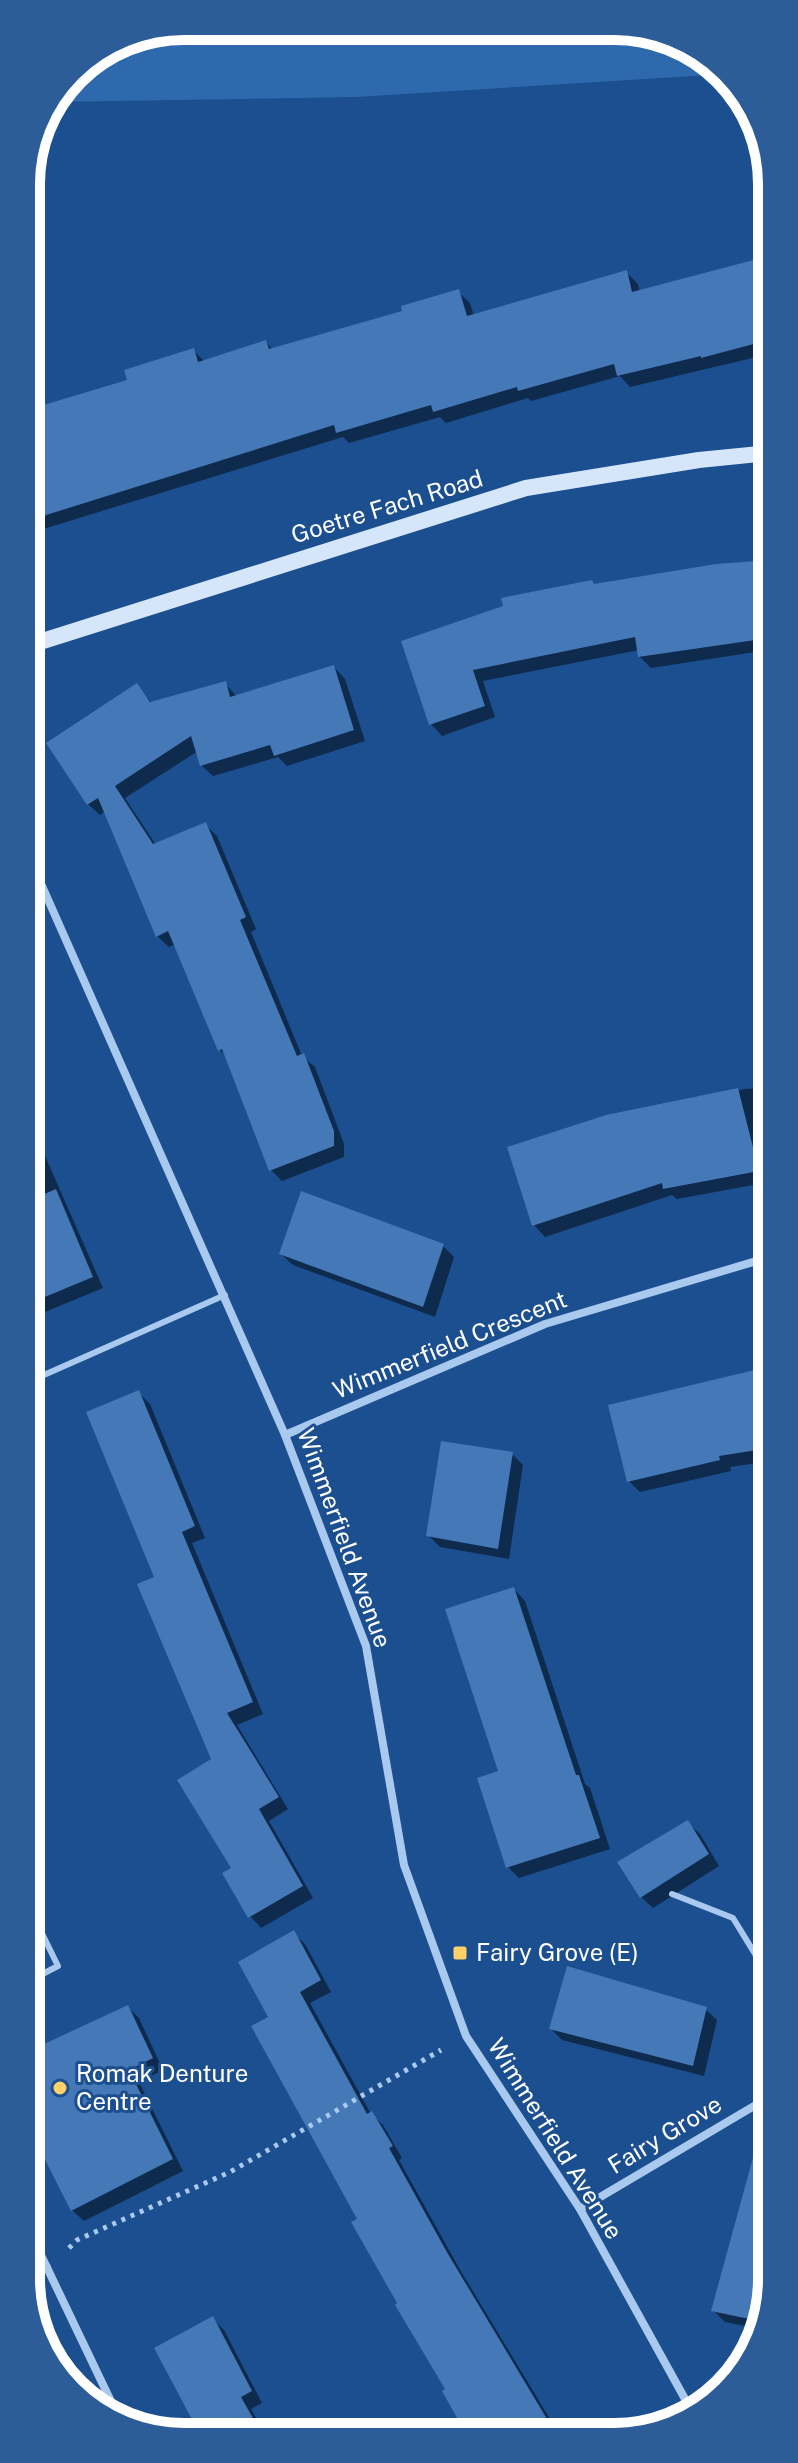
<svg xmlns="http://www.w3.org/2000/svg" width="798" height="2463" viewBox="0 0 798 2463" font-family="'Public Sans',sans-serif">
<style>
.green{fill:#2e69ad}
.shadow{fill:#0007}
.building{fill:#4478b7}
.lines{fill:none;stroke-linecap:round;stroke-linejoin:round}
.path{stroke:#a9c9ee;stroke-width:5;stroke-dasharray:4 6;stroke-linecap:butt}
.lane{stroke:#a9c9ee;stroke-width:6}
.street{stroke:#a9c9ee;stroke-width:8}
.secondary{stroke:#d6e6fa;stroke-width:16}
.poi-dot{fill:#ffd166;stroke:#1b4f8f;stroke-width:3}
.labels{text-anchor:middle;stroke-width:6;stroke-linejoin:round;paint-order:stroke}
.street-label{font-size:24px;fill:#fff;stroke:#1b4f8f}
.poi-label{font-size:24px;fill:#fff;stroke:#1b4f8f;text-anchor:start}
.rim{fill:none;stroke:#fff;stroke-width:10}
</style>
<rect width="100%" height="100%" fill="#1b4f8f"/>
<path class="green" d="M184,26L646,29L727,74L356,97L52,102L79,65L124,38Z"/>
<g class="shadow">
<path d="M769,258V354L630,387L620,376L531,401L528,398L446,423L440,417L349,443L343,437L27,534V412L130,381L193,350L205,362L266,342L273,350L405,312L458,292L470,303L474,316L626,272L638,284L640,292Z"/>
<path d="M770,562V658L762,651L651,668L640,657L639,650L483,681L495,717L442,736L431,724L403,643L592,582L596,586Z"/>
<path d="M334,667L345,679L365,741L287,766L278,757L213,776L201,765L198,751L125,798L156,845L205,824L217,836L256,929L251,932L302,1056L315,1067L344,1144V1157L282,1181L271,1170L227,1057L220,1050L176,944L169,947L157,936L105,811L100,815L88,804L137,686L153,704L225,683L237,697Z"/>
<path d="M770,1088V1182L677,1199L672,1195L545,1237L534,1225L606,1117L745,1089Z"/>
<path d="M28,1117L103,1288L40,1314L28,1301Z"/>
<path d="M443,1246L454,1257L435,1317L293,1265L281,1254Z"/>
<path d="M771,1369V1461L730,1467L731,1471L640,1492L629,1481L740,1373Z"/>
<path d="M138,1392L150,1404L205,1538L192,1543L263,1714L237,1725L288,1809L269,1821L313,1898L261,1928L250,1916L234,1869L214,1760L156,1578Z"/>
<path d="M512,1454L523,1465L509,1559L440,1547L428,1535Z"/>
<path d="M514,1589L525,1601L585,1784L590,1788L610,1849L519,1878L508,1867L501,1773Z"/>
<path d="M688,1823L700,1834L719,1866L653,1908L641,1897Z"/>
<path d="M293,1933L305,1944L331,1992L310,2003L371,2114L383,2125L402,2158L399,2160L459,2268L559,2434H468L360,2220L271,2018Z"/>
<path d="M127,2007L139,2018L163,2070L139,2082L183,2171L84,2221L72,2210L29,2119V2054Z"/>
<path d="M705,2009L717,2020L704,2076L562,2040L551,2029Z"/>
<path d="M772,2289L756,2328L725,2322L713,2310Z"/>
<path d="M213,2319L224,2330L262,2403L251,2409L265,2434H202L157,2349Z"/>
<path d="M56,2355L72,2371L85,2398L72,2391L54,2356Z"/>
</g>
<g class="building">
<path d="M769,256V340L701,358V356L617,376L614,364L518,391L517,387L433,412L431,405L336,433L334,425L27,521V410L127,380L124,370L194,348L198,362L266,340L269,349L402,311L401,306L459,289L467,316L627,270L632,292Z"/>
<path d="M770,560V638L638,657L635,637L473,670L485,706L429,725L401,641L503,606L501,598L592,580L594,584L716,564Z"/>
<path d="M334,665L354,730L274,756L270,745L200,766L191,736L115,786L153,844L206,822L246,917L240,920L297,1056L304,1053L334,1131V1146L269,1171L222,1049L218,1051L168,931L156,937L98,798L87,805L46,743L137,683L150,702L226,681L230,697Z"/>
<path d="M738,1088L759,1171L663,1189L662,1183L532,1226L507,1147L606,1115Z"/>
<path d="M56,1189L93,1277L28,1304V1201Z"/>
<path d="M301,1191L444,1244L423,1307L279,1254Z"/>
<path d="M771,1366V1448L719,1456L720,1460L627,1482L608,1405Z"/>
<path d="M139,1390L195,1526L182,1532L253,1702L227,1713L279,1797L259,1809L303,1886L248,1918L222,1873L231,1868L177,1780L211,1759L137,1584L154,1577L86,1412Z"/>
<path d="M441,1441L513,1452L498,1549L426,1536Z"/>
<path d="M514,1587L576,1775H579L600,1838L506,1868L477,1778L498,1771L445,1609Z"/>
<path d="M688,1820L709,1854L640,1898L617,1862Z"/>
<path d="M294,1930L321,1980L300,1992L367,2114L372,2111L393,2146L389,2148L448,2254L556,2434H466L442,2391L445,2389L395,2305L397,2303L351,2222L357,2219L251,2026L268,2017L238,1962Z"/>
<path d="M567,1966L707,2007L693,2066L549,2029Z"/>
<path d="M128,2005L153,2058L129,2070L173,2159L71,2211L29,2128V2051Z"/>
<path d="M760,2132L772,2134V2289L759,2321L711,2311Z"/>
<path d="M213,2316L252,2391L241,2397L262,2434H203L196,2427L154,2348Z"/>
</g>
<g class="lines">
<path class="path" d="M69,2248L77,2240L230,2172L441,2050"/>
<g class="lane">
<path d="M28,1382L225,1295"/>
<path d="M672,1894L733,1918L771,1980"/>
<path d="M28,1905L58,1966L29,1981"/>
</g>
<g class="street">
<path d="M27,852L285,1435L366,1646L404,1865L466,2036L580,2209L690,2408"/>
<path d="M285,1435L545,1324L770,1257"/>
<path d="M580,2209L771,2096"/>
<path d="M29,2230L118,2416"/>
<path d="M29,2276L47,2267"/>
</g>
<path class="secondary" d="M27,646L526,488L699,460L769,453"/>
</g>
<g class="poi-dot">
<rect x="452" y="1945" width="16" height="16" rx="4"/>
<circle cx="60" cy="2088" r="8"/>
</g>
<g class="labels">
<g class="street-label">
<text transform="translate(387 507) rotate(-17)" y="8">Goetre Fach Road</text>
<text transform="translate(450 1345) rotate(-22)" y="8">Wimmerfield Crescent</text>
<text transform="translate(344 1538) rotate(70)" y="8">Wimmerfield Avenue</text>
<text transform="translate(665 2135) rotate(-31)" y="8">Fairy Grove</text>
<text transform="translate(555 2139) rotate(58)" y="8">Wimmerfield Avenue</text>
</g>
<g class="poi-label">
<text x="476" y="1961">Fairy Grove (E)</text>
<text x="76" y="2082">Romak Denture<tspan x="76" dy="28">Centre</tspan></text>
</g>
</g>
<path d="M0 0H798V2463H0ZM184 40H614A144 144 0 0 1 758 184V2279A144 144 0 0 1 614 2423H184A144 144 0 0 1 40 2279V184A144 144 0 0 1 184 40Z" fill="#2d5d98" fill-rule="evenodd"/>
<path class="rim" d="M184 40H614A144 144 0 0 1 758 184V2279A144 144 0 0 1 614 2423H184A144 144 0 0 1 40 2279V184A144 144 0 0 1 184 40Z"/>
</svg>
